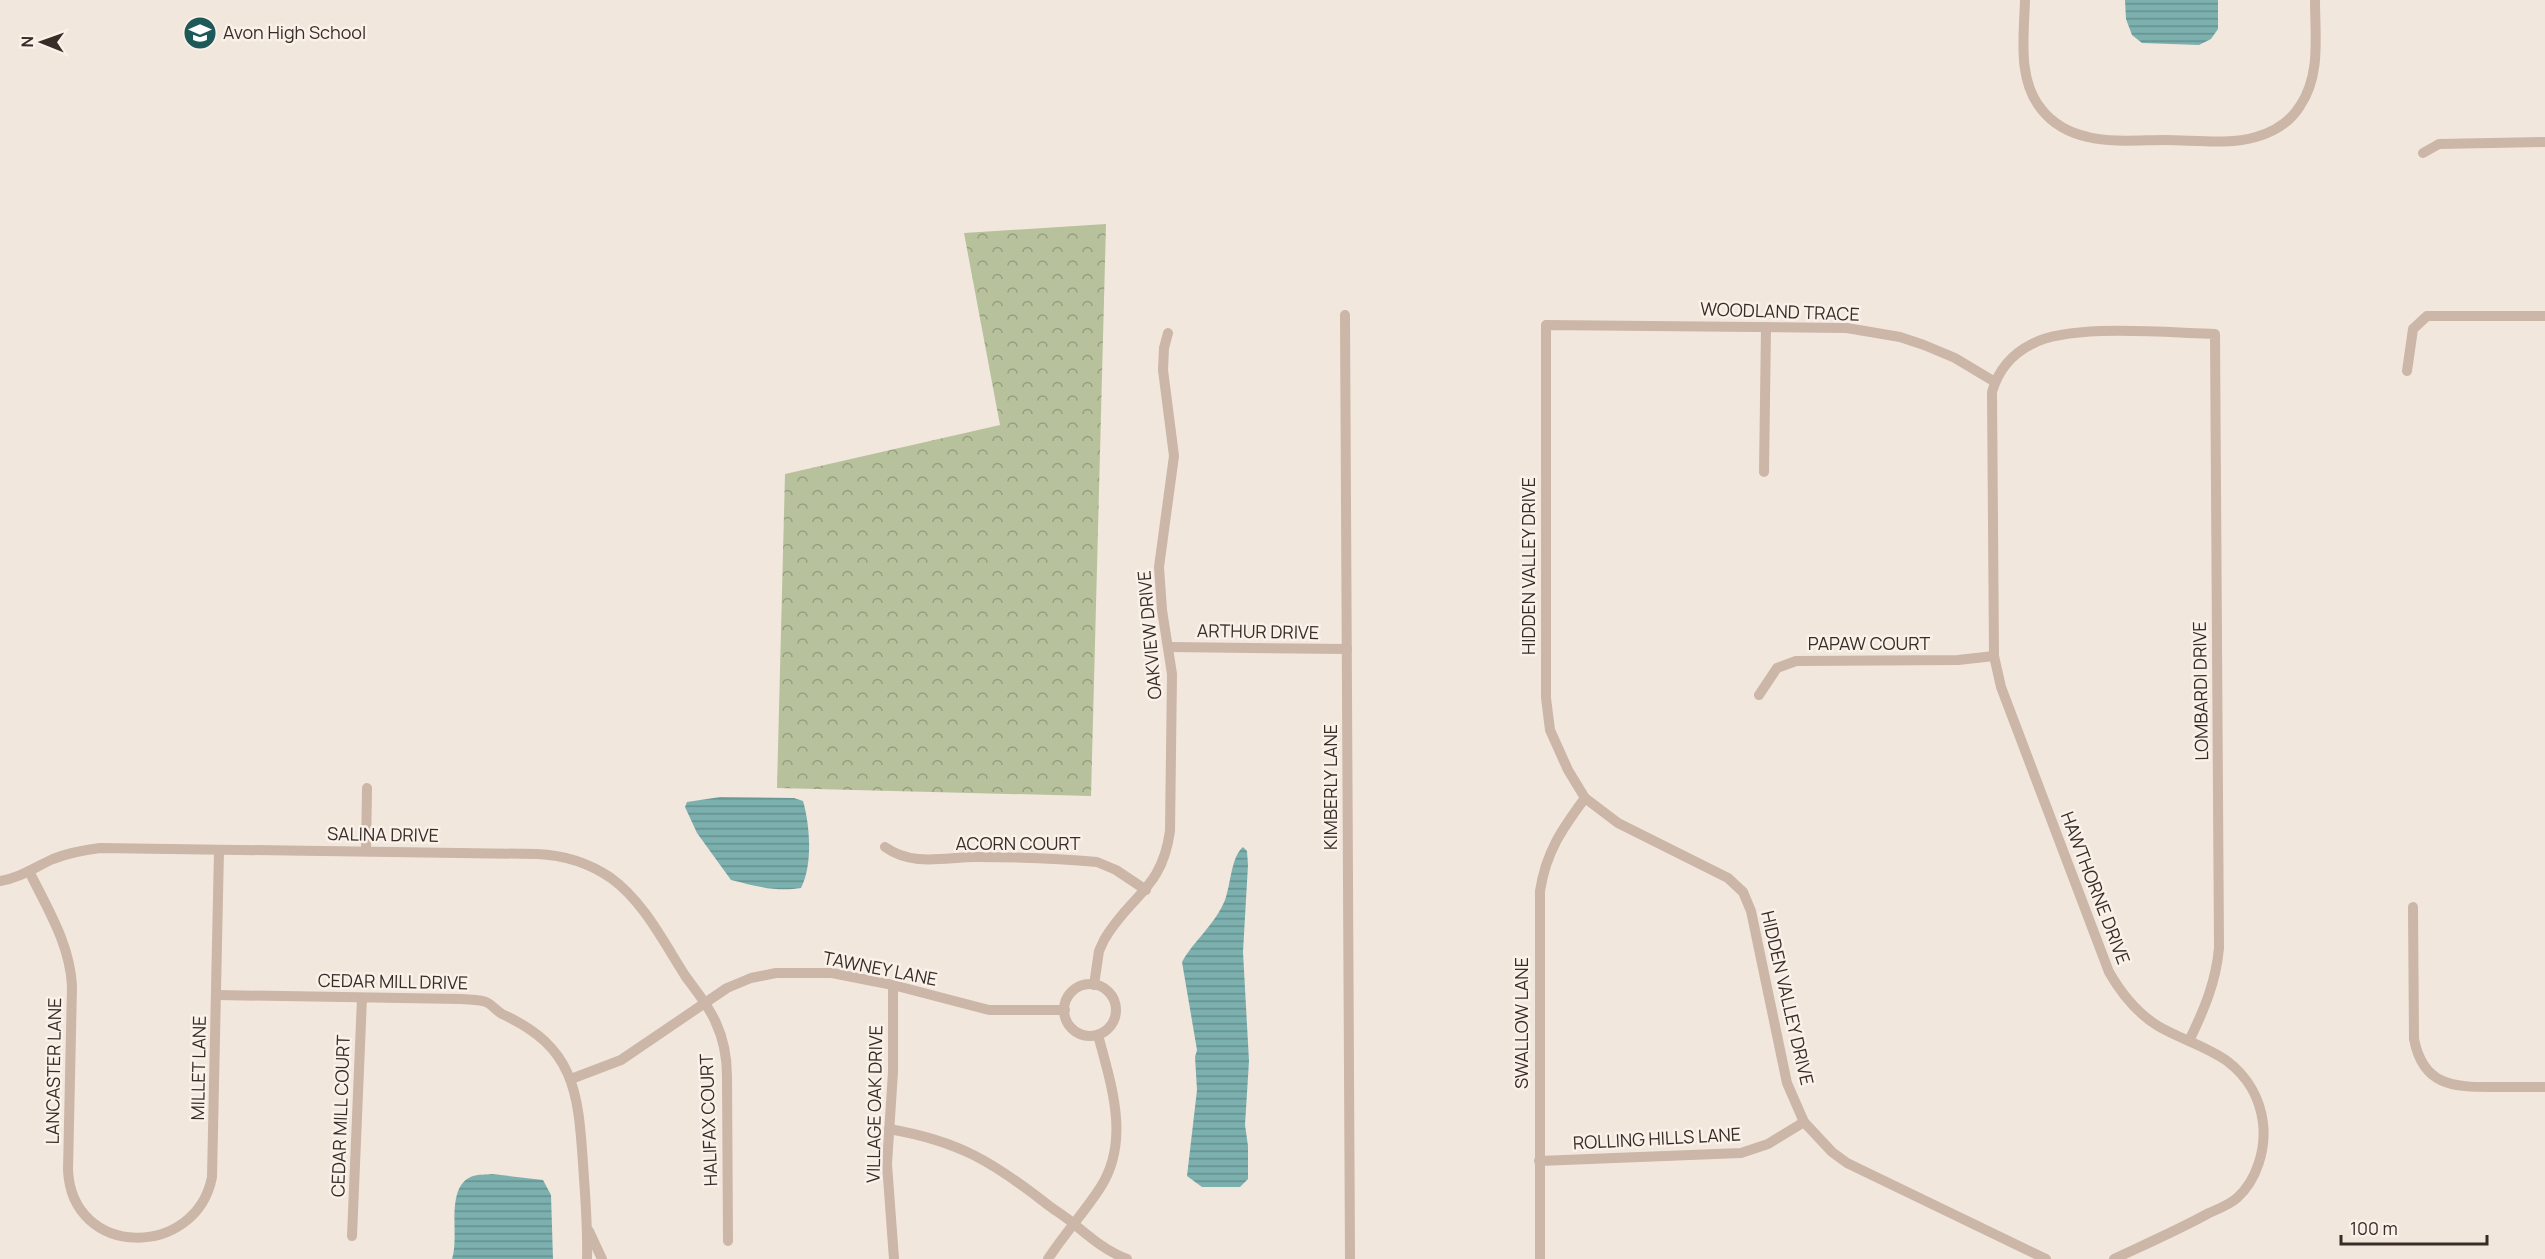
<svg xmlns="http://www.w3.org/2000/svg" width="2545" height="1259" viewBox="0 0 2545 1259" font-family="Manrope,sans-serif">
<style>
.forest{fill:url(#forest-crowns)}
.water{fill:url(#water-rules)}
.lines{fill:none;stroke-linecap:round;stroke-linejoin:round}
.minor{stroke:#cbb6a8;stroke-width:10}
.labels{text-anchor:middle;stroke-width:5;stroke-linejoin:round;paint-order:stroke}
.poi-label{font-size:18px;fill:#382c29;stroke:#faf1e9;text-anchor:start}
.street-label{font-size:18px;fill:#382c29;stroke:#faf1e9}
</style>
<defs>
<pattern id="forest-crowns" width="20" height="18" patternUnits="userSpaceOnUse" patternTransform="scale(1.5)"><rect width="20" height="18" fill="#b7c29c"/><path d="M2 6a3 3 0 1 1 6 0M12 15a3 3 0 1 1 6 0" fill="none" stroke="#969e7f"/></pattern>
<pattern id="water-rules" width="6" height="5" patternUnits="userSpaceOnUse" patternTransform="scale(1.5)"><rect width="6" height="5" fill="#7bb0af"/><path d="M0 2.5h6" fill="none" stroke="#668f8e"/></pattern>
</defs>
<rect width="100%" height="100%" fill="#f2e7dd"/>
<path class="forest" d="M1106,224L1091,796L777,788L785,474L1000,425L964,233Z"/>
<g class="water">
<path d="M2125,0H2218V29L2211,39L2199,45L2142,43L2132,35L2126,19Z"/>
<path d="M720,797L794,798L803,801C810,825 813,865 801,888C776,892 755,886 731,880L697,833L685,807L687,802Z"/>
<path d="M1243,847L1247,851L1248,865L1243,952L1249,1061L1245,1125L1248,1146V1179L1240,1187H1202L1187,1176L1197,1090L1195,1057L1197,1050L1182,962C1195,939 1214,926 1225,900C1231,884 1231,857 1243,847Z"/>
<path d="M492,1174L543,1180L551,1195L553,1259H452C460,1236 444,1186 473,1176C479,1174 487,1175 492,1174Z"/>
</g>
<g class="lines">
<g class="minor">
<path d="M2025,0C2024,37 2017,80 2042,110C2054,125 2070,133 2088,137C2112,143 2141,140 2165,140C2194,140 2229,145 2256,137C2274,132 2290,122 2300,106C2321,75 2315,36 2315,0"/>
<path d="M2423,153L2439,144L2545,142"/>
<path d="M1345,315L1350,1259"/>
<path d="M2407,371L2413,329L2427,316H2545"/>
<path d="M1995,382L1955,358L1924,345L1900,337L1847,328L1546,325V698L1550,730L1568,770L1585,798L1618,823L1728,878L1743,892L1751,911L1787,1083L1804,1122L1832,1152L1847,1163L2046,1259"/>
<path d="M1764,472L1766,327"/>
<path d="M1170,647L1347,649"/>
<path d="M1759,695L1777,668L1796,661L1958,660L1994,656"/>
<path d="M885,847C913,867 945,857 976,857C1016,857 1057,858 1097,862L1116,870L1146,890"/>
<path d="M366,851L367,788"/>
<path d="M29,871C47,908 70,944 72,986L68,1170C72,1259 196,1259 212,1177L219,850"/>
<path d="M0,881C20,878 35,867 53,859C68,853 84,850 100,848L537,854C564,855 589,863 611,878C644,902 664,943 686,977C697,992 709,1006 716,1023C724,1040 727,1058 727,1077L728,1241"/>
<path d="M2413,907L2414,1039C2423,1086 2453,1087 2493,1087C2510,1087 2528,1087 2545,1087"/>
<circle cx="1090" cy="1010" r="26"/>
<path d="M893,985V1072L887,1164L894,1259"/>
<path d="M1094,985L1099,951L1104,940C1130,895 1162,890 1170,831L1172,674L1162,610L1159,567L1174,456L1163,370L1164,348L1168,333"/>
<path d="M217,995L461,999C469,1000 481,999 488,1003C493,1006 497,1011 502,1014C575,1047 578,1092 583,1163C585,1195 588,1227 587,1259"/>
<path d="M571,1079L621,1060L727,988L751,978L776,973H832L893,985L989,1010H1065"/>
<path d="M889,1129C959,1141 993,1162 1048,1205C1056,1211 1066,1217 1074,1224C1091,1238 1106,1251 1127,1259"/>
<path d="M1539,1161L1741,1153L1768,1144L1804,1122"/>
<path d="M589,1231L602,1259"/>
<path d="M352,1236L362,998"/>
<path d="M1048,1259C1064,1234 1084,1213 1100,1188C1131,1141 1111,1084 1098,1035"/>
<path d="M1540,1259V891C1546,852 1562,829 1585,798"/>
<path d="M2114,1259C2146,1244 2178,1230 2209,1213C2218,1209 2229,1205 2237,1198C2257,1180 2266,1149 2263,1123C2260,1098 2247,1076 2227,1061C2206,1046 2180,1039 2158,1026C2137,1013 2121,993 2109,972L2001,687L1994,656L1992,392C1998,371 2012,354 2032,344C2071,323 2169,333 2215,334L2219,948C2216,982 2204,1010 2189,1041"/>
</g>
</g>
<defs>
<symbol id="school-disc" viewBox="-11 -11 22 22"><circle r="9.5" fill="#1e5959" stroke="#faf1e9"/><path d="M0-5L7-2L0 1L-7-2ZM-4 1L0 2.5L4 1V4Q0 6-4 4Z" fill="#fff"/></symbol>
</defs>
<g fill-rule="evenodd">
<use href="#school-disc" x="181" y="14" width="38" height="38"/>
</g>
<g class="labels">
<g class="poi-label">
<text x="223" y="39">Avon High School</text>
</g>
<g class="street-label">
<text transform="translate(1780 312) rotate(2)" y="6">WOODLAND TRACE</text>
<text transform="translate(1529 566) rotate(-90)" y="6">HIDDEN VALLEY DRIVE</text>
<text transform="translate(1258 632) rotate(1)" y="6">ARTHUR DRIVE</text>
<text transform="translate(1150 635) rotate(-95)" y="6">OAKVIEW DRIVE</text>
<text x="1869" y="650">PAPAW COURT</text>
<text transform="translate(2201 691) rotate(-91)" y="6">LOMBARDI DRIVE</text>
<text transform="translate(1331 787) rotate(-90)" y="6">KIMBERLY LANE</text>
<text transform="translate(383 835) rotate(1)" y="6">SALINA DRIVE</text>
<text x="1018" y="850">ACORN COURT</text>
<text transform="translate(2095 888) rotate(69)" y="6">HAWTHORNE DRIVE</text>
<text transform="translate(880 969) rotate(11)" y="6">TAWNEY LANE</text>
<text transform="translate(393 982) rotate(1)" y="6">CEDAR MILL DRIVE</text>
<text transform="translate(1787 998) rotate(77)" y="6">HIDDEN VALLEY DRIVE</text>
<text transform="translate(1522 1023) rotate(-90)" y="6">SWALLOW LANE</text>
<text transform="translate(199 1068) rotate(-89)" y="6">MILLET LANE</text>
<text transform="translate(54 1071) rotate(-89)" y="6">LANCASTER LANE</text>
<text transform="translate(875 1104) rotate(-89)" y="6">VILLAGE OAK DRIVE</text>
<text transform="translate(341 1116) rotate(-88)" y="6">CEDAR MILL COURT</text>
<text transform="translate(709 1120) rotate(-92)" y="6">HALIFAX COURT</text>
<text transform="translate(1657 1139) rotate(-3)" y="6">ROLLING HILLS LANE</text>
</g>
</g>
<g transform="translate(42 42) rotate(271)" stroke="#faf1e9" stroke-width="4.5" paint-order="stroke">
<path d="M0-4.5L10 22L0 15L-10 22Z" fill="#382c29"/>
<text y="-9" font-size="16" font-weight="bold" text-anchor="middle" fill="#382c29">N</text>
</g>
<path d="M2341 1235v9h146v-9" fill="none" stroke="#382c29" stroke-width="3"/>
<text x="2350" y="1235" font-size="18" fill="#382c29" stroke="#faf1e9" stroke-width="4.5" paint-order="stroke">100 m</text>
</svg>
